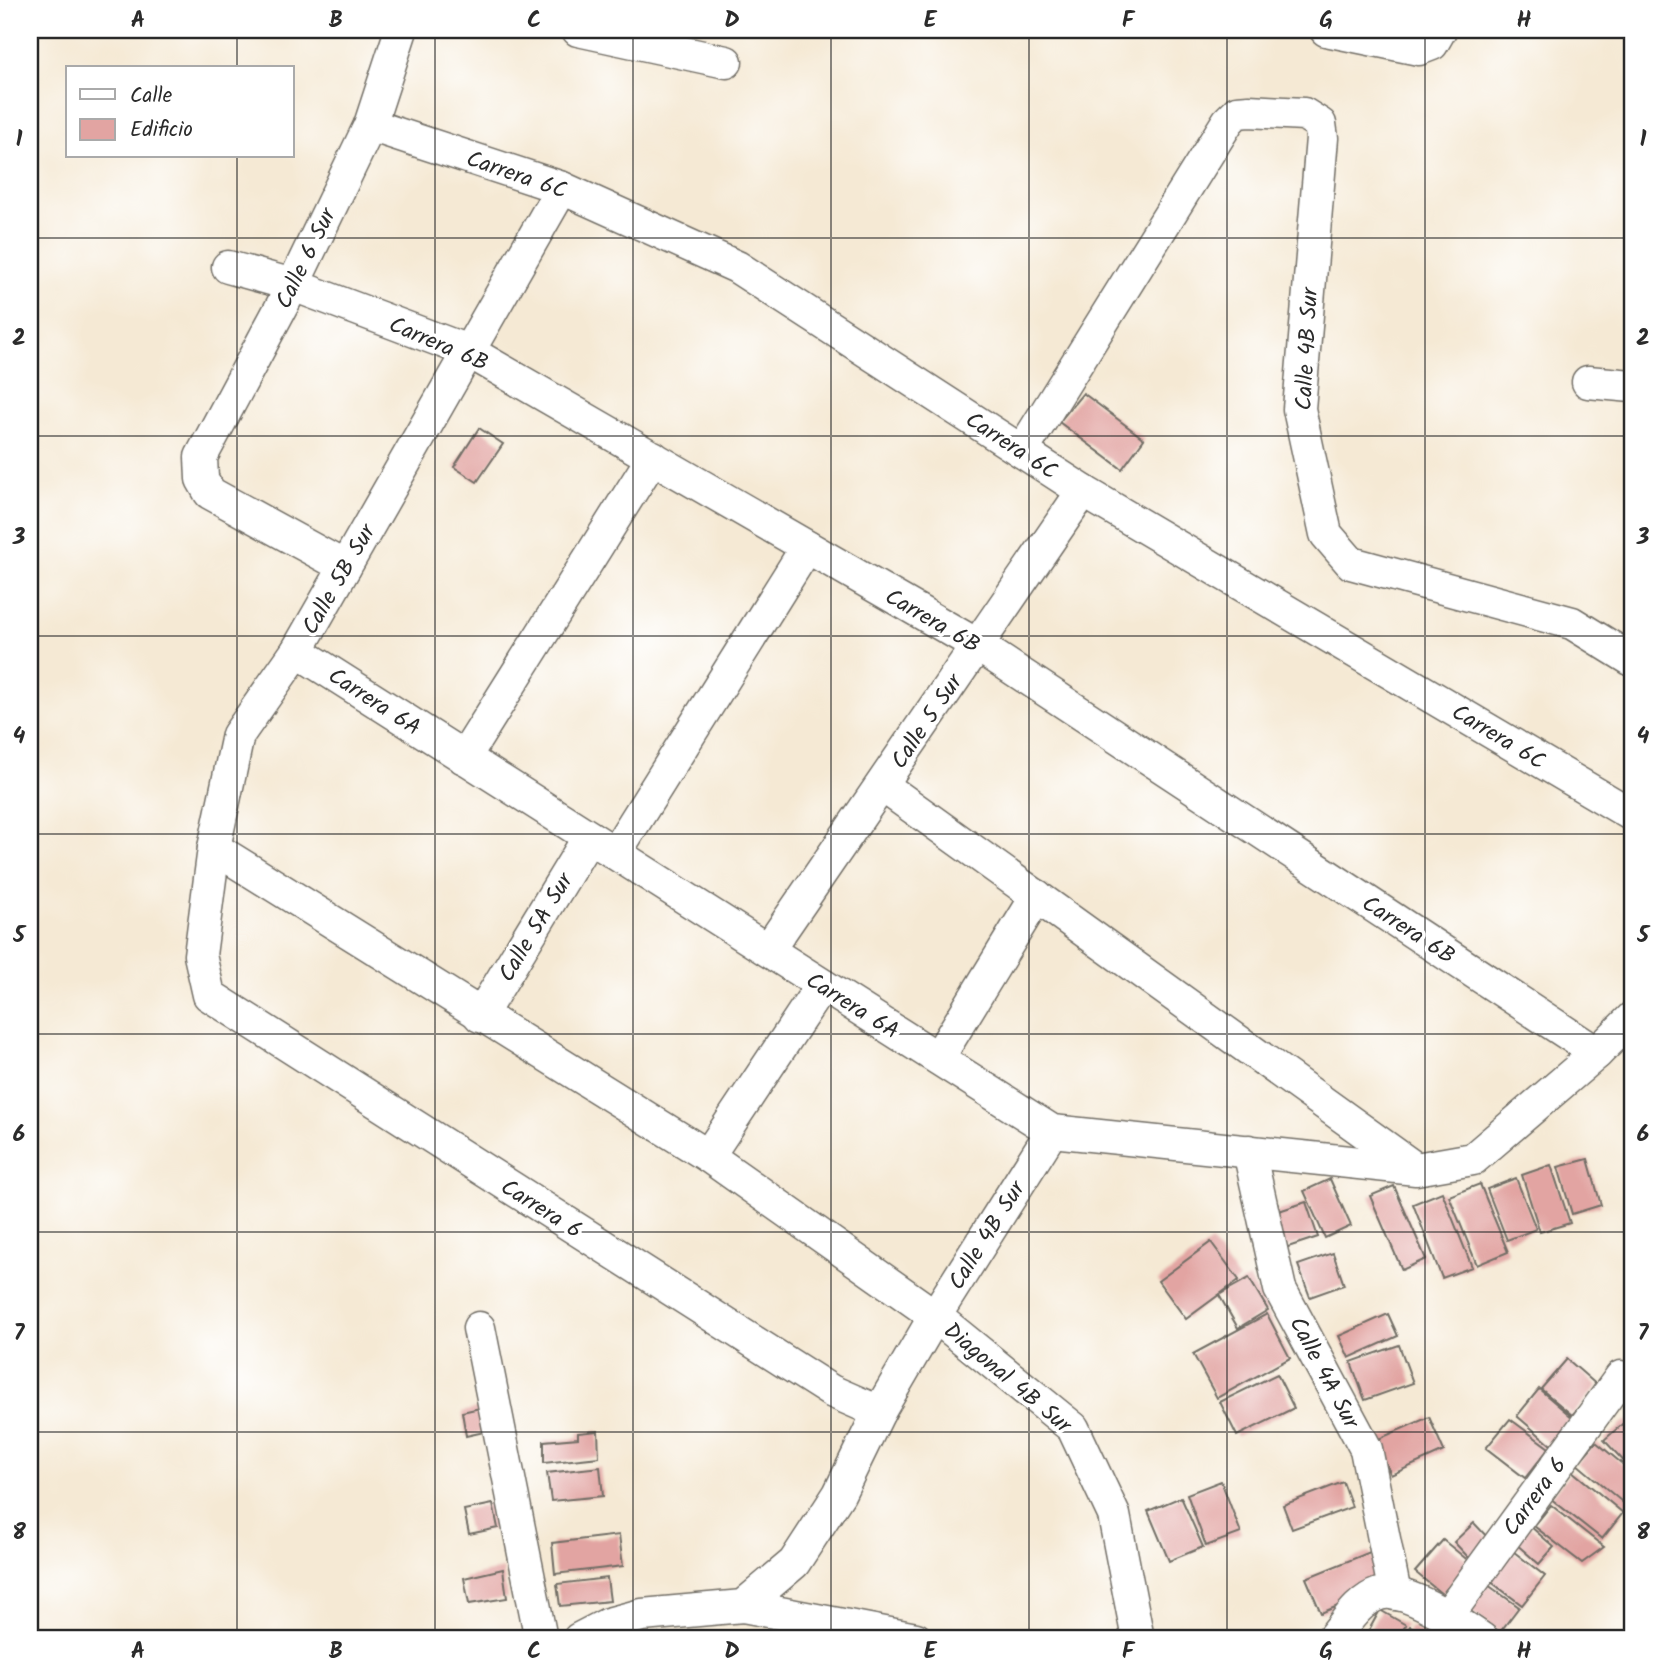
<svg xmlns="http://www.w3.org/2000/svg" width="1662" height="1669" viewBox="0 0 1662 1669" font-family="Kalam,sans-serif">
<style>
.building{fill:#e2a4a2}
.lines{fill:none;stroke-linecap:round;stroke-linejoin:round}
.street-casing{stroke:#726e66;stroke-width:35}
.street{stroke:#fff;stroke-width:32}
.grid{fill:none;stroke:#2b2b2b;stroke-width:2;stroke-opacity:0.55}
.labels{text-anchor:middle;stroke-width:7;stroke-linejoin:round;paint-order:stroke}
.street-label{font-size:23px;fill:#2b2b2b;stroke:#fff}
.neatline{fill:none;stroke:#2b2b2b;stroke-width:2.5}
.grid-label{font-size:23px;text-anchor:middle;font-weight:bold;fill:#2b2b2b}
</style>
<rect width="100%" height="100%" fill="#fff"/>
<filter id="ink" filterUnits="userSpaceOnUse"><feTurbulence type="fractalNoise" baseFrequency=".0143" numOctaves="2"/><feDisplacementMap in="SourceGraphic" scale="14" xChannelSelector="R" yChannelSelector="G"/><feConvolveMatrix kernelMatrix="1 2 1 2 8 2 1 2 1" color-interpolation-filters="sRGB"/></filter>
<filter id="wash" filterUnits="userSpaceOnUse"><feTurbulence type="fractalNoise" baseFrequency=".00686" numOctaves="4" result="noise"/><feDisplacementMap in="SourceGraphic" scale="28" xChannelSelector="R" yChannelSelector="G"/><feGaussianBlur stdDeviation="1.57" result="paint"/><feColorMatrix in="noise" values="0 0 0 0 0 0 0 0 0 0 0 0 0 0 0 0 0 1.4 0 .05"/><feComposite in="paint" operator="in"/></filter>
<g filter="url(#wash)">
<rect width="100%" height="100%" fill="#f5e9d4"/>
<g id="blocks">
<g class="building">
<path d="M1083,393L1144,439L1122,469L1059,422Z"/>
<path d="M479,428L503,444L477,482L454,467Z"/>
<path d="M1588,1159L1601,1205L1572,1214L1558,1167Z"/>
<path d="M1551,1165L1570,1223L1540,1232L1522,1175Z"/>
<path d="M1516,1178L1536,1229L1507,1240L1487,1189Z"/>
<path d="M1330,1179L1351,1226L1325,1238L1304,1191Z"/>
<path d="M1480,1184L1508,1252L1477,1265L1449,1196Z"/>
<path d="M1394,1186L1426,1259L1402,1270L1370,1196Z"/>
<path d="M1442,1192L1472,1267L1442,1278L1413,1204Z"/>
<path d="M1306,1202L1318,1237L1282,1249L1270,1214Z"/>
<path d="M1211,1242L1239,1280L1186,1319L1158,1281Z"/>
<path d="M1333,1253L1344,1285L1310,1297L1298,1265Z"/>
<path d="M1249,1278L1268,1310L1238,1328L1219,1295Z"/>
<path d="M1267,1314L1290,1358L1217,1398L1193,1354Z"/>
<path d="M1388,1314L1398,1336L1349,1358L1339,1336Z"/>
<path d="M1399,1345L1413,1383L1365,1400L1351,1362Z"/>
<path d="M1567,1359L1598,1386L1572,1415L1541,1389Z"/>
<path d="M1277,1374L1294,1408L1237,1436L1220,1402Z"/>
<path d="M1539,1389L1573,1418L1551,1445L1517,1416Z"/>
<path d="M480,1408L484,1432L466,1436L462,1412Z"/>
<path d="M1429,1417L1444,1451L1391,1475L1376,1440Z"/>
<path d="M1510,1419L1549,1448L1525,1478L1486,1448Z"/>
<path d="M1627,1420L1632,1426V1470L1604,1440Z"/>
<path d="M598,1431L599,1457L544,1463V1441L578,1438V1433Z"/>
<path d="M1596,1442L1632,1472V1501L1627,1506L1577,1464Z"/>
<path d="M600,1467L603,1496L551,1501L547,1473Z"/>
<path d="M1572,1471L1623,1513L1602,1539L1550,1498Z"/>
<path d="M1221,1481L1241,1533L1206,1546L1187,1494Z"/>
<path d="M1343,1482L1352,1507L1292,1529L1283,1505Z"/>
<path d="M1181,1497L1203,1547L1169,1561L1148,1511Z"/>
<path d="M493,1504L498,1528L469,1534L464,1510Z"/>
<path d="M1551,1505L1604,1547L1582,1563L1534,1526Z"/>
<path d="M1474,1523L1489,1539L1469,1558L1454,1542Z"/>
<path d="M1530,1526L1554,1547L1539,1564L1515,1543Z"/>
<path d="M619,1535L623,1566L555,1574L552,1543Z"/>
<path d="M1443,1540L1470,1562L1442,1594L1415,1572Z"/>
<path d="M1509,1548L1545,1576L1522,1605L1486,1578Z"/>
<path d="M1370,1552L1384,1587L1321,1613L1306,1578Z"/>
<path d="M503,1569L507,1598L469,1604L464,1578Z"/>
<path d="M607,1578L610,1601L560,1606L557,1584Z"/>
<path d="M1488,1585L1519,1607L1500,1632L1469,1610Z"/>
<path d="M1380,1610L1406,1625L1397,1639H1364Z"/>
<path d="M1410,1626L1434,1639H1402Z"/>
</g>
</g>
</g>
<g filter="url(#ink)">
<use href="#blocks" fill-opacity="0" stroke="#726e66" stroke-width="2"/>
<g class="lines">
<defs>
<g id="street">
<path d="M578,30L726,62"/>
<path d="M1326,30L1419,49L1432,44L1440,30"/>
<path d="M370,125L562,188L737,267L1083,491L1632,815"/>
<path d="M562,188L297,651L238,735L214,848L200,955L209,995L831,1391L879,1412"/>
<path d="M228,267L293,285L468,351L977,645L1597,1053"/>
<path d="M1588,382L1632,386"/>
<path d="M1022,451L1228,121L1237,112L1249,111L1304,114L1320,124L1322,138L1299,409L1326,534L1351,563L1572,623L1632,660"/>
<path d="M345,567L210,493L202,479L201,457L293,285L370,125L401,30"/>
<path d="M297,651L1052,1131L1416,1169L1473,1159L1597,1053L1632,1018"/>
<path d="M464,758L653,457"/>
<path d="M883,786L1413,1167"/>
<path d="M214,848L708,1156L935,1316L1073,1428L1114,1515L1138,1639"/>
<path d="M615,853L807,547"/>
<path d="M768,950L1083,491"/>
<path d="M480,1016L589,837"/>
<path d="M938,1058L1037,896"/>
<path d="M1249,1151L1280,1289L1366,1449L1395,1594"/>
<path d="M708,1156L822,985"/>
<path d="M479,1328L541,1639"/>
<path d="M743,1606L916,1639"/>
<path d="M1448,1615L1621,1377"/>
<path d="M579,1639L608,1624L642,1615L743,1606L794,1563L839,1494L879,1412L935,1316L1052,1131"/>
<path d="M1332,1639C1345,1624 1358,1601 1379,1594C1405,1586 1461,1625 1482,1639"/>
</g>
</defs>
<use href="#street" class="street-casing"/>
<use href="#street" class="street"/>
</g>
</g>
<path class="grid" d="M237,30V68M435,30V1639M633,30V1639M831,30V1639M1029,30V1639M1227,30V1639M1425,30V1639M237,156V1639M30,238H1632M30,436H1632M30,636H1632M30,834H1632M30,1034H1632M30,1232H1632M30,1432H1632"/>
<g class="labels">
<g class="street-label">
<text transform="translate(517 174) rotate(19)" y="8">Carrera 6C</text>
<text transform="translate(305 258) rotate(-64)" y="8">Calle 6 Sur</text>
<text transform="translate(439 343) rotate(23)" y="8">Carrera 6B</text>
<text transform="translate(1306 349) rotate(-87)" y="8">Calle 4B Sur</text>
<text transform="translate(1012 445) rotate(33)" y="8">Carrera 6C</text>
<text transform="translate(338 579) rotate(-60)" y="8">Calle 5B Sur</text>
<text transform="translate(933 620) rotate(30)" y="8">Carrera 6B</text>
<text transform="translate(375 701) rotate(33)" y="8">Carrera 6A</text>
<text transform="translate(926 721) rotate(-56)" y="8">Calle 5 Sur</text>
<text transform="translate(1499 736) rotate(31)" y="8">Carrera 6C</text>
<text transform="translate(535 927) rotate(-59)" y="8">Calle 5A Sur</text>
<text transform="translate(1409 929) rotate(33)" y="8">Carrera 6B</text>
<text transform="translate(853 1005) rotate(32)" y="8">Carrera 6A</text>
<text transform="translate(542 1208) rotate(32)" y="8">Carrera 6</text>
<text transform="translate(986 1235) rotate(-58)" y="8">Calle 4B Sur</text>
<text transform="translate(1325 1372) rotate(62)" y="8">Calle 4A Sur</text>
<text transform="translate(1008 1377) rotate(40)" y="8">Diagonal 4B Sur</text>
<text transform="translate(1534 1496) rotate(-54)" y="8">Carrera 6</text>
</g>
</g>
<rect width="1662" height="1669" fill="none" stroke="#fff" stroke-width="77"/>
<rect x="66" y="66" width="228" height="91" fill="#ffffff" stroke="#aaaaaa" stroke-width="2"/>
<rect x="80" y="89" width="35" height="10" fill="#ffffff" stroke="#aaaaaa" stroke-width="2"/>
<text x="130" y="102" font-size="21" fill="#2b2b2b">Calle</text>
<rect x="80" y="119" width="35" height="21" fill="#e2a4a2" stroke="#aaaaaa" stroke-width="2"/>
<text x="130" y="136" font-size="21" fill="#2b2b2b">Edificio</text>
<rect x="38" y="38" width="1586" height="1592" class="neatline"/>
<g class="grid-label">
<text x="138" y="27">A</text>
<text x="336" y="27">B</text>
<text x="534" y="27">C</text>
<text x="732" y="27">D</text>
<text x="930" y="27">E</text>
<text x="1128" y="27">F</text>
<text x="1326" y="27">G</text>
<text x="1524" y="27">H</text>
<text x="19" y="146">1</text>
<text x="1643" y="146">1</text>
<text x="19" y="345">2</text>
<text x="1643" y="345">2</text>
<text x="19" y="544">3</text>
<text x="1643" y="544">3</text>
<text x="19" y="743">4</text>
<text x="1643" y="743">4</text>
<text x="19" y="942">5</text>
<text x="1643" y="942">5</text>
<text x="19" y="1141">6</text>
<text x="1643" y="1141">6</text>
<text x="19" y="1340">7</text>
<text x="1643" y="1340">7</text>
<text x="19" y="1539">8</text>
<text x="1643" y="1539">8</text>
<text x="138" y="1658">A</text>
<text x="336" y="1658">B</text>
<text x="534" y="1658">C</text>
<text x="732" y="1658">D</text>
<text x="930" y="1658">E</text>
<text x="1128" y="1658">F</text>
<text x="1326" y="1658">G</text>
<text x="1524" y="1658">H</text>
</g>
</svg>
